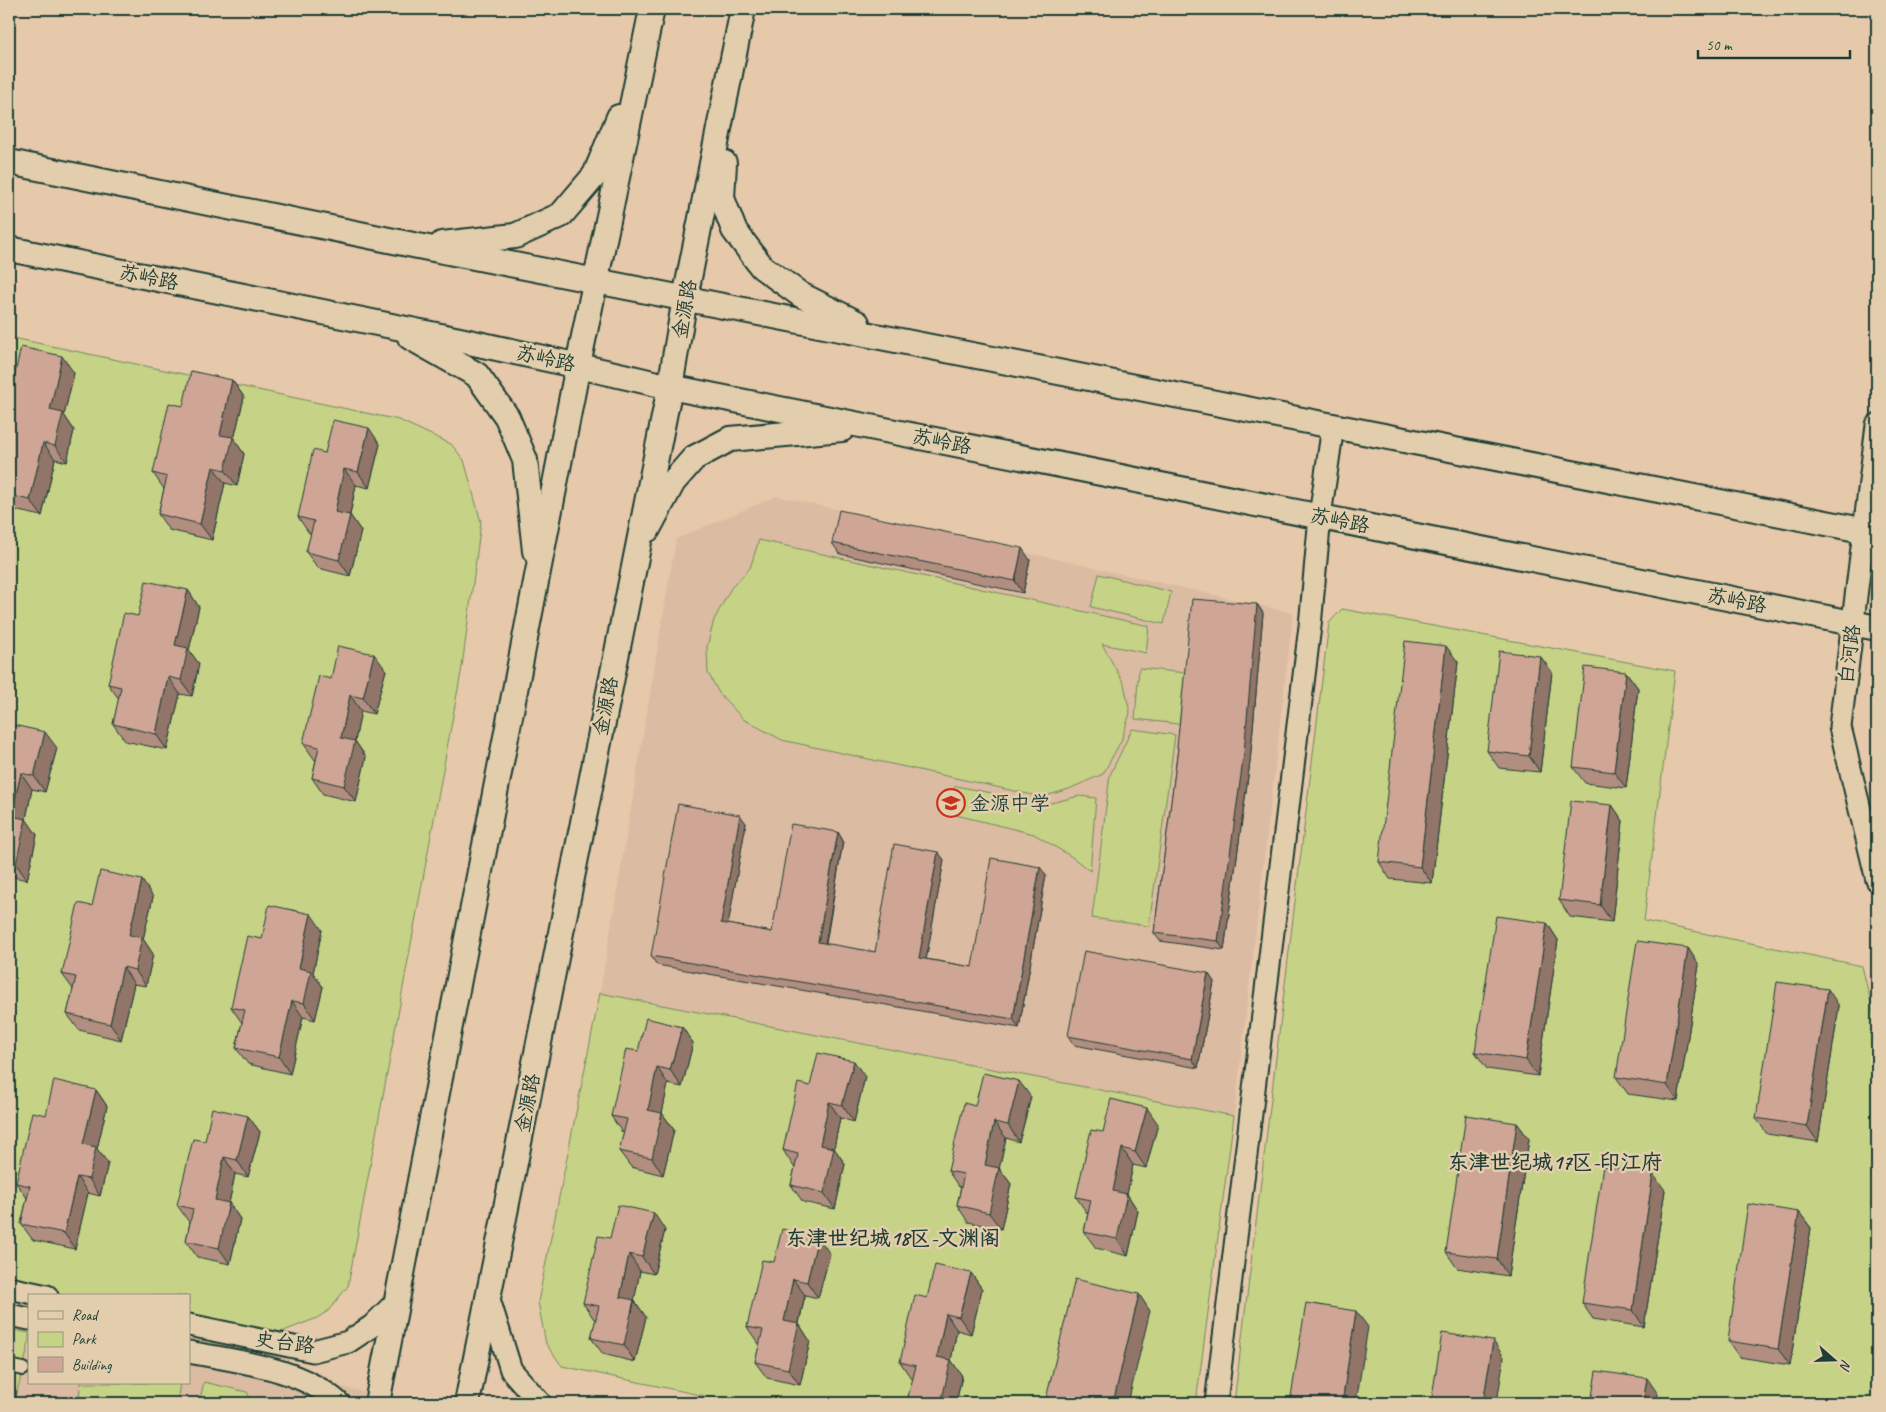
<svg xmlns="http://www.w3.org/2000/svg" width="1886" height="1412" viewBox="0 0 1886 1412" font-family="Caveat,'LXGW WenKai TC',sans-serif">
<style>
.built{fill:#dbbba2}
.green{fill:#c6d286;stroke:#72885d}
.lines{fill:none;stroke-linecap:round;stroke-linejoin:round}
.pedestrian-casing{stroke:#1f3d34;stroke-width:16}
.tertiary-casing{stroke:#1f3d34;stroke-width:25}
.secondary-casing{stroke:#1f3d34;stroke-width:28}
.pedestrian{stroke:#e2ceac;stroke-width:12}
.tertiary{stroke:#e2ceac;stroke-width:21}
.secondary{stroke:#e2ceac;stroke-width:24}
.wall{fill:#b28e80;stroke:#1f3d34}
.shaded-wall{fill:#917468;stroke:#1f3d34}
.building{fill:#cfa595;stroke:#1f3d34}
.labels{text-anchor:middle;stroke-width:5;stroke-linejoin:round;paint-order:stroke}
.street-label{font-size:20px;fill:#1f3d34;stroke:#e2ceac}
.poi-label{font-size:20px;fill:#1f3d34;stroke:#e2ceac;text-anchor:start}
.neighbourhood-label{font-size:21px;font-weight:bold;fill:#1f3d34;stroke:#e2ceac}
</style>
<rect width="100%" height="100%" fill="#e6c8aa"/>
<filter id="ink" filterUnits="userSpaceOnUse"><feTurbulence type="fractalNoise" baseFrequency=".02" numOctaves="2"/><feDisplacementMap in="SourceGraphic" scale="10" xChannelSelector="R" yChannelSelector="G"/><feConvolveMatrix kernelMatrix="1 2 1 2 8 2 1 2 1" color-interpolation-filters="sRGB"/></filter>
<g filter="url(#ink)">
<g class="built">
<path d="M777,496L1293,613L1234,1116L600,993L676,539Z"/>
<path d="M9,1316L29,1321V1383H189V1355L379,1395L378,1403H9Z"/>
</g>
<g class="green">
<path d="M9,337L399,420L451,444L464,460L481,522L462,667L348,1286L328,1311L317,1318L261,1340L189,1325V1296H47L9,1288Z"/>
<path d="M759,540L1149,626L1146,653L1102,644L1124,684L1130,713L1121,741L1103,774L1069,789L1042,797L782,740L743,719L719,693L708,673L707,647L714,620L731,588L750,568Z"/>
<path d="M1099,574L1171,592L1164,624L1091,607Z"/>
<path d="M1342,609L1675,671L1644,921L1862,966L1877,1028V1361L1875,1403H1234L1329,623Z"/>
<path d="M1139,668L1186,673L1179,724L1135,719Z"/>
<path d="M1132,729L1175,735L1149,926L1092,918L1110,775Z"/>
<path d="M956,786L1047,804L1079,796L1096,798L1090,871L1072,857L1034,834L948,813L946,798Z"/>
<path d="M600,993L1234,1116L1196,1403H738L562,1366L546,1344L538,1302Z"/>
<path d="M9,1329L29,1333V1343L17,1392L9,1391Z"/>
<path d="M204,1382L247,1392L252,1403H199Z"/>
<path d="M81,1383H180L177,1403H78Z"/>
</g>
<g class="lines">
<defs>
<path id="pedestrian" d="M9,1366L23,1369"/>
<g id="tertiary">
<path d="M1877,425L1840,727L1877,880"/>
<path d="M9,1288L47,1296"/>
<path d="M488,1296L511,1370L540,1403"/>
<path d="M9,1315L29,1319"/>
<path d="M189,1325L313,1351L348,1342L372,1326L397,1301"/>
<path d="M189,1352C239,1362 299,1367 339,1403"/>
<path d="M1216,1403L1310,626L1320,516L1333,426"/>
</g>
<g id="secondary">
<path d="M9,162L418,246L1877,533"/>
<path d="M724,163L722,198L734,230L762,267L801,295L857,323"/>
<path d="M442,244L515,236L561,215L595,175L619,117"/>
<path d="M9,249C229,294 451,335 670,387L1877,628"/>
<path d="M410,337L477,375L507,417L525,460L535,551"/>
<path d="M648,529L673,482L694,458L730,439L842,429"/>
<path d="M377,1403L578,365L652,9"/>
<path d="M467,1403L670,387L685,298L743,9"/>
</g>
</defs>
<use href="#pedestrian" class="pedestrian-casing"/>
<use href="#tertiary" class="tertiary-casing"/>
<use href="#secondary" class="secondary-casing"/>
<use href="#pedestrian" class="pedestrian"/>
<use href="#tertiary" class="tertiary"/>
<use href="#secondary" class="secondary"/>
</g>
<g class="wall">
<path d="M74,373L64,415L74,430L67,462L55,459L42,516L9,509V381L13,382Z"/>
<path d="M232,380L244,397L234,439L244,454L237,486L225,483L212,540L169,530L158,514L164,489L153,473L183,406Z"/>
<path d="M380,444L369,488L356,485L350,515L361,531L350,576L318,568L306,552L311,534L309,533L298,517L325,453Z"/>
<path d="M832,543L1030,560L1023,593L840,554Z"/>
<path d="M188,590L199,607L189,650L199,664L192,696L180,694L167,750L125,741L113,724L119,699L108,684L138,616Z"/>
<path d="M1257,604L1263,613L1250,762L1224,950L1160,941L1154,933L1178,749L1177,747Z"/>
<path d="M1540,656L1552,672L1540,772L1499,768L1487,751Z"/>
<path d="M1458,662L1432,883L1390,879L1379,862Z"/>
<path d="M386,670L374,714L361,711L355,741L366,757L356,802L323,794L312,778L316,760H315L303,743L331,679Z"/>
<path d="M1626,672L1638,688L1626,788L1585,783L1573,767Z"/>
<path d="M9,726L57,748L45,792L32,789L26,819L37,835L27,880L9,876Z"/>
<path d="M1612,805L1623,821L1612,922L1570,917L1559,900Z"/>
<path d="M746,823L728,924L772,932L838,832L843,841L826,944L875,952L938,852L944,860L926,959L972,967L1046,875L1019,1028L657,965L651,956Z"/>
<path d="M153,897L143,939L153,954L146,986L134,984L121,1040L79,1030L67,1014L73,989L62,974L92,906Z"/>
<path d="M1547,923L1558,940L1538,1076L1487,1069L1475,1052Z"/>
<path d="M322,930L313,973L323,987L315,1020L303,1017L290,1074L248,1064L236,1048L242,1023L231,1007L262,939Z"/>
<path d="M1688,948L1699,965L1678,1101L1628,1094L1616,1077Z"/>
<path d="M1208,973L1214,982L1198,1068L1074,1045L1068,1036Z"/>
<path d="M1839,1006L1818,1142L1767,1134L1756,1118Z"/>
<path d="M682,1027L693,1043L682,1087L668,1084L662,1113L674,1130L663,1175L631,1167L619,1151L624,1132H622L611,1116L638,1051Z"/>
<path d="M865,1077L854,1122L840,1118L834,1148L845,1164L835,1209L803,1202L791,1185L795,1167H794L783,1150L810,1086Z"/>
<path d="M96,1090L107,1106L97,1149L108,1163L100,1196L88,1193L75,1249L33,1240L21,1224L27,1198L16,1183L46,1115Z"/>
<path d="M1031,1097L1019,1142L1006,1138L999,1168L1011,1184L1001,1229L968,1222L957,1205L961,1187H959L948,1171L975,1106Z"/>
<path d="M248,1116L260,1132L248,1177L235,1174L229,1203L240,1219L230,1264L197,1257L186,1241L190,1222H189L177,1205L205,1141Z"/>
<path d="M1517,1123L1529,1139L1508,1276L1457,1268L1446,1252Z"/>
<path d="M1158,1124L1146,1168L1133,1165L1127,1194L1138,1211L1128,1256L1096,1248L1084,1232L1088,1213H1087L1076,1197L1103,1132Z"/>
<path d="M1665,1190L1644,1327L1593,1319L1582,1303Z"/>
<path d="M1799,1212L1811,1228L1790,1365L1739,1357L1728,1341Z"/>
<path d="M665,1230L654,1274L640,1271L634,1300L646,1317L635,1362L603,1354L591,1338L596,1319H594L583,1303L610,1238Z"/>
<path d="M830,1254L818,1298L805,1295L799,1324L810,1341L800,1385L767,1378L755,1362L760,1343H758L747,1327L774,1262Z"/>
<path d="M971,1273L982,1289L971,1334L957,1330L951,1360L962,1376L956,1403H912L908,1397L913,1379L911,1378L900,1362L927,1298Z"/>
</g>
<g class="shaded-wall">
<path d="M62,356L74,373L64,415L74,430L67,462L55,446L50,410Z"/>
<path d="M232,380L244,397L234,439L244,454L237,486L225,470L220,435Z"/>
<path d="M369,428L380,444L369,488L358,472Z"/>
<path d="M43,443L55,459L42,516L30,500Z"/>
<path d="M213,467L225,483L212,540L200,524Z"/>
<path d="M344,469L356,485L348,523L350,515L361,531L350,576L339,560L335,512Z"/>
<path d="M1022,548L1030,560L1023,593L1015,581Z"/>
<path d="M188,590L199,607L189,650L199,664L192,696L181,680L175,645Z"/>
<path d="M1257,604L1263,613L1250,762L1224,950L1218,941Z"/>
<path d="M1446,646L1458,662L1432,883L1420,867Z"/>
<path d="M374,654L386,670L374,714L363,698Z"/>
<path d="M1540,656L1552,672L1540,772L1529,756Z"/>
<path d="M1626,672L1638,688L1626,788L1614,772Z"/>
<path d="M168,677L180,694L167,750L156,734Z"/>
<path d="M350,695L361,711L355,741L366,757L356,802L344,786L341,738Z"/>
<path d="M45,732L57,748L45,792L34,776Z"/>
<path d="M21,773L32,789L24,828L26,819L37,835L27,880L16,864L11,816Z"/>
<path d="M1612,805L1623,821L1612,922L1600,905Z"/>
<path d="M740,815L746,823L727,931L721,923Z"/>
<path d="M838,832L843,841L824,951L818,942Z"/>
<path d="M938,852L944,860L925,966L919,958Z"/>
<path d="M1040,867L1046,875L1019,1028L1013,1019Z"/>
<path d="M142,880L153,897L143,939L153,954L146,986L135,970L129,935Z"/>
<path d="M311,914L322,930L313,973L323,987L315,1020L304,1003L299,968Z"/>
<path d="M1547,923L1558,940L1538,1076L1526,1060Z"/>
<path d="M1688,948L1699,965L1678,1101L1667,1085Z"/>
<path d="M123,967L134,984L121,1040L110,1024Z"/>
<path d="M1208,973L1214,982L1198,1068L1192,1059Z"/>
<path d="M1828,989L1839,1006L1818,1142L1807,1126Z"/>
<path d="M292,1001L303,1017L290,1074L279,1057Z"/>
<path d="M682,1027L693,1043L682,1087L670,1070Z"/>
<path d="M854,1061L865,1077L854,1122L842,1105Z"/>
<path d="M657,1067L668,1084L660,1123L662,1113L674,1130L663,1175L652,1158L648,1110Z"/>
<path d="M1019,1081L1031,1097L1019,1142L1008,1125Z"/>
<path d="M96,1090L107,1106L97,1149L108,1163L100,1196L89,1179L83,1144Z"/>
<path d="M829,1102L840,1118L834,1148L845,1164L835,1209L824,1193L820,1145Z"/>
<path d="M1147,1108L1158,1124L1146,1168L1135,1152Z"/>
<path d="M248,1116L260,1132L248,1177L237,1160Z"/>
<path d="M994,1122L1006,1138L997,1178L999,1168L1011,1184L1001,1229L989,1213L985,1165Z"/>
<path d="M1517,1123L1529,1139L1508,1276L1497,1259Z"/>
<path d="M1122,1148L1133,1165L1125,1204L1127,1194L1138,1211L1128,1256L1117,1239L1113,1191Z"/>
<path d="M224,1157L235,1174L227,1213L229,1203L240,1219L230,1264L219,1248L215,1200Z"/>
<path d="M1653,1174L1665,1190L1644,1327L1633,1310Z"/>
<path d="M77,1177L88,1193L75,1249L64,1233Z"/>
<path d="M1799,1212L1811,1228L1790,1365L1778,1349Z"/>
<path d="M654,1213L665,1230L654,1274L642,1257Z"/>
<path d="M818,1237L830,1254L818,1298L807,1282Z"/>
<path d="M629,1254L640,1271L632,1312L634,1300L646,1317L635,1362L624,1345L620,1297Z"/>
<path d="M971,1273L982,1289L971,1334L959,1317Z"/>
<path d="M793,1279L805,1295L797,1331L799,1324L810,1341L800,1385L788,1369L784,1321Z"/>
<path d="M1139,1294L1150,1311L1128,1403H1113Z"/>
<path d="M1356,1311L1368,1327L1356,1403H1342Z"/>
<path d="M946,1314L957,1330L951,1360L962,1376L956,1403H941L937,1357Z"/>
<path d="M1493,1341L1504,1357L1497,1403H1483Z"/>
<path d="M1647,1378L1658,1394L1657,1403H1643Z"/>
<path d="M9,1381L17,1392L15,1403H9Z"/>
</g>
<g class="building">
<path d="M21,347L62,356L50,410L63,413L55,446L43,443L30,500L9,495V381L13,382Z"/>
<path d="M191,371L232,380L220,435L233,437L225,470L213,467L200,524L158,514L167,477L153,473L169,403L183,406Z"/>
<path d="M333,420L369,428L358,472L344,469L335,512L350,515L339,560L306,552L314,521L298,517L313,450L325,453Z"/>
<path d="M839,510L1022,548L1015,581L832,543Z"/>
<path d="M146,581L188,590L175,645L188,648L181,680L168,677L156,734L113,724L121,687L108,684L124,613L138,616Z"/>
<path d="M1192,599L1257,604L1244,753L1218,941L1154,933L1178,748L1177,747Z"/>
<path d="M1405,641L1446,646L1420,867L1379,862Z"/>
<path d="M338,646L374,654L363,698L350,695L341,738L355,741L344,786L312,778L319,747L303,743L319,676L331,679Z"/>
<path d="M1499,651L1540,656L1529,756L1487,751Z"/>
<path d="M1585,667L1626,672L1614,772L1573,767Z"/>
<path d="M9,724L45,732L34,776L21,773L11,816L26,819L16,864L9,862Z"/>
<path d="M1571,801L1612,805L1600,905L1559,900Z"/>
<path d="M678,804L740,815L721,923L772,932L791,824L838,832L818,942L875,952L894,844L938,852L919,958L972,967L991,858L1040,867L1013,1019L651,956Z"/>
<path d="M100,871L142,880L129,935L142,937L135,970L123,967L110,1024L67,1014L76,977L62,974L78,903L92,906Z"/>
<path d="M269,905L311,914L299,968L311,971L304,1003L292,1001L279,1057L236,1048L245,1010L231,1007L247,936L262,939Z"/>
<path d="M1496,916L1547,923L1526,1060L1475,1052Z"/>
<path d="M1637,941L1688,948L1667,1085L1616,1077Z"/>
<path d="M1084,951L1208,973L1192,1059L1068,1036Z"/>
<path d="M1777,982L1828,989L1807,1126L1756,1118Z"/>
<path d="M646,1018L682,1027L670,1070L657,1067L648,1110L662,1113L652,1158L619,1151L627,1119L611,1116L626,1049L638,1051Z"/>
<path d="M818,1053L854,1061L842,1105L829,1102L820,1145L834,1148L824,1193L791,1185L798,1154L783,1150L798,1083L810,1086Z"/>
<path d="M983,1073L1019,1081L1008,1125L994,1122L985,1165L999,1168L989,1213L957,1205L964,1174L948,1171L964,1103L975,1106Z"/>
<path d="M54,1080L96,1090L83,1144L96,1147L89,1179L77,1177L64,1233L21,1224L30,1186L16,1183L32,1112L46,1115Z"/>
<path d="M1111,1099L1147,1108L1135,1152L1122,1148L1113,1191L1127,1194L1117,1239L1084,1232L1091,1200L1076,1197L1091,1130L1103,1132Z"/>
<path d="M212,1108L248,1116L237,1160L224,1157L215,1200L229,1203L219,1248L186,1241L193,1209L177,1205L193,1139L205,1141Z"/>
<path d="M1466,1115L1517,1123L1497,1259L1446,1252Z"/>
<path d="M1603,1166L1653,1174L1633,1310L1582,1303Z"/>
<path d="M1748,1204L1799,1212L1778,1349L1728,1341Z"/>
<path d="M618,1205L654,1213L642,1257L629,1254L620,1297L634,1300L624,1345L591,1338L599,1306L583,1303L598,1236L610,1238Z"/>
<path d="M782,1229L818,1237L807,1282L793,1279L784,1321L799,1324L788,1369L755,1362L763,1330L747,1327L762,1260L774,1262Z"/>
<path d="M935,1265L971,1273L959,1317L946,1314L937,1357L951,1360L941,1403H934L908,1397L916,1366L900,1362L915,1295L927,1298Z"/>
<path d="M1075,1279L1139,1294L1113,1403H1045Z"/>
<path d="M1306,1303L1356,1311L1342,1403H1290Z"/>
<path d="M1442,1333L1493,1341L1483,1403H1431Z"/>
<path d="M1596,1371L1647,1378L1643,1403H1591Z"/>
</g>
</g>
<defs>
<symbol id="school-ring" viewBox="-11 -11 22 22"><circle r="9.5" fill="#e2ceac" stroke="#c8321e" stroke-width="1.5"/><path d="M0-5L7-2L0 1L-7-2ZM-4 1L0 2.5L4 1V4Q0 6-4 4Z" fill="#c8321e"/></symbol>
</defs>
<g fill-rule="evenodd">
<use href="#school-ring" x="935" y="787" width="32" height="32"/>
</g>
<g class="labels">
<g class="street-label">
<text transform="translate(149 277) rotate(11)" y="7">苏岭路</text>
<text transform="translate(684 309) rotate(-80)" y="7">金源路</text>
<text transform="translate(546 358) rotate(12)" y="7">苏岭路</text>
<text transform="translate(942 441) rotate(11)" y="7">苏岭路</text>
<text transform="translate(1340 520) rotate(11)" y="7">苏岭路</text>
<text transform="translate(1737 600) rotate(11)" y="7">苏岭路</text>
<text transform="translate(1849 654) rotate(-83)" y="7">白河路</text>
<text transform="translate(605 706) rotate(-79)" y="7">金源路</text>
<text transform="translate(527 1103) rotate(-79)" y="7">金源路</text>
<text transform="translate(285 1342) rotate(7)" y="7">史台路</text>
</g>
<g class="poi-label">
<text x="970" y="810">金源中学</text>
</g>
<g class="neighbourhood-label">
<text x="1555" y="1169">东津世纪城17区-印江府</text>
<text x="893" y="1245">东津世纪城18区-文渊阁</text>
</g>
</g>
<rect width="1886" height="1412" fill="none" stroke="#e2ceac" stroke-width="30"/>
<rect x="15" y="15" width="1856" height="1382" fill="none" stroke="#1f3d34" stroke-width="2" filter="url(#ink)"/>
<rect x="28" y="1294" width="162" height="90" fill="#e2ceac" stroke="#94947c"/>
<rect x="38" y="1311" width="25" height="8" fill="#e2ceac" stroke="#94947c"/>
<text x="72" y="1320" font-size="15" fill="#1f3d34">Road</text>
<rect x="38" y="1332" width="25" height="15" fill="#c6d286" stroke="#94947c"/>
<text x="72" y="1344" font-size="15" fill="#1f3d34">Park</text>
<rect x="38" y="1357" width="25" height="15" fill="#cfa595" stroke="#94947c"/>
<text x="72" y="1370" font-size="15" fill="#1f3d34">Building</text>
<g transform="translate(1834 1360) rotate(110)" stroke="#e2ceac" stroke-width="4" paint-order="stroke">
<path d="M0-4L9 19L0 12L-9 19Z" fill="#1f3d34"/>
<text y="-8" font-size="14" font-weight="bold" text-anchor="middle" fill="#1f3d34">N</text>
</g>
<path d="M1698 50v8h152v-8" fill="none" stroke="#1f3d34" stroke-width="2.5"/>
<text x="1706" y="50" font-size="15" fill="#1f3d34" stroke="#e2ceac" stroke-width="4" paint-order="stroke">50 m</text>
</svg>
